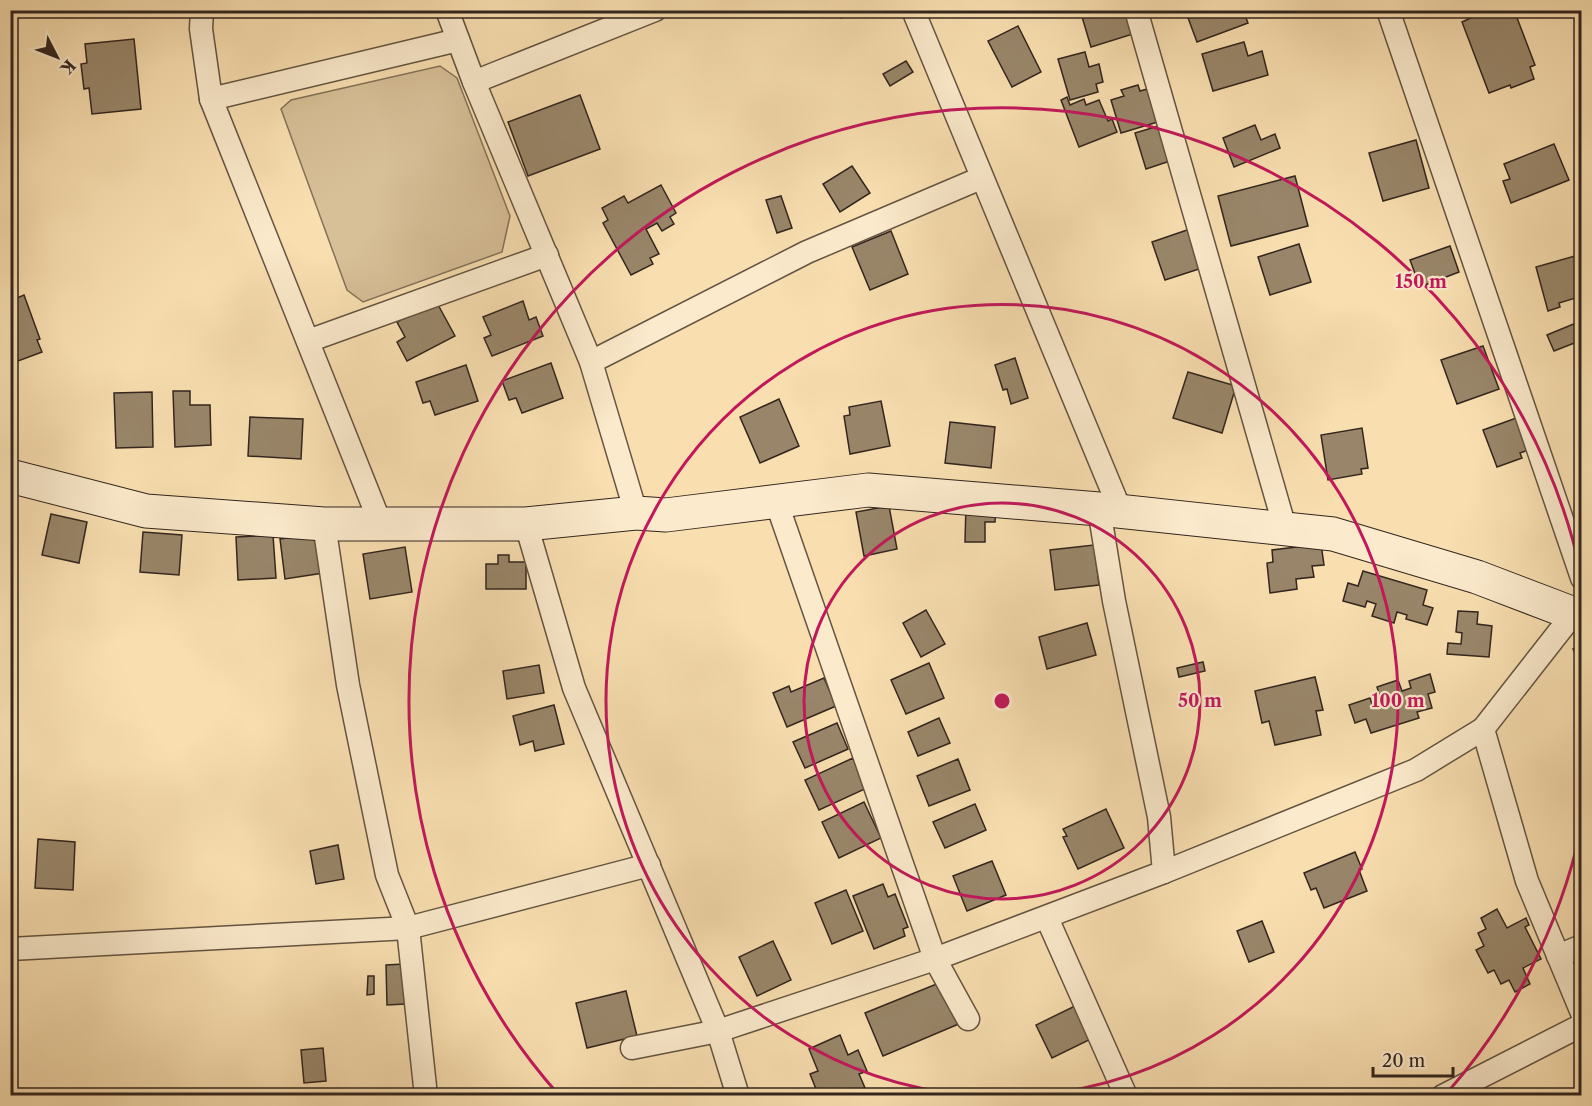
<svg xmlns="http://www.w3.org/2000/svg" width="1592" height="1106" viewBox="0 0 1592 1106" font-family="'Libre Caslon Text',serif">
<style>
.green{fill:#d7bf97;stroke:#84725a;stroke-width:1.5}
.building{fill:#99866a;stroke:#32251e;stroke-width:1.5}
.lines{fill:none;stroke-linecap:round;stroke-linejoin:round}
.street-casing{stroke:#645442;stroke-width:25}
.secondary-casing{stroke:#32251e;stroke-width:35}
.street{stroke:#fbeacc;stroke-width:22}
.secondary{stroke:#fbeacc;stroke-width:33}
.ring{fill:none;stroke:#c2185b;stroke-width:3}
.centre{fill:#c2185b;stroke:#fbeacc;stroke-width:3}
.ring-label{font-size:18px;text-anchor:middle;font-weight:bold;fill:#c2185b;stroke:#fbeacc;stroke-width:4.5;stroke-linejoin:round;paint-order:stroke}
</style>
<rect width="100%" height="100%" fill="#f9dfb0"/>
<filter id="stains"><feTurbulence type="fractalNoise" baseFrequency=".00333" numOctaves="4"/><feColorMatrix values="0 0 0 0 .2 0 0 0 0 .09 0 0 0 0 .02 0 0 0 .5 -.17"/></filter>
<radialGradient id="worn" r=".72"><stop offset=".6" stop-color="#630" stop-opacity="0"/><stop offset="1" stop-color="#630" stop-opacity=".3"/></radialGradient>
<path class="green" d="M440,66L457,78L510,216L502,252L363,302L347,290L281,109L291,100Z"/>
<g class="building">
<path d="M837,10H861L841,18Z"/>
<path d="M1080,10H1130L1136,33L1091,47Z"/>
<path d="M1197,10H1243L1248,23L1197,42L1187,15Z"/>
<path d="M1488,10H1514L1535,65L1530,67L1534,79L1511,88L1510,85L1489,93L1462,22Z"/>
<path d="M1018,26L1041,72L1012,87L988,41Z"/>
<path d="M134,39L141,109L92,114L89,88L84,89L81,64L87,63L85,44Z"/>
<path d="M1244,42L1248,56L1262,51L1268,75L1213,91L1202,54Z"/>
<path d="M1085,52L1089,67L1099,64L1103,82L1096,84L1098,92L1070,100L1058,59Z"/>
<path d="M906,61L913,72L890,86L883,74Z"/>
<path d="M1138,85L1140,91L1151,88L1161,121L1121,133L1111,100L1124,96L1121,90Z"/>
<path d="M580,95L600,149L528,176L508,122Z"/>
<path d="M1067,97L1070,105L1084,99L1086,105L1099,100L1108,121L1112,119L1117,132L1079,147L1061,100Z"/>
<path d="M1162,125L1173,160L1146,169L1135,133Z"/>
<path d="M1255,125L1261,140L1275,134L1280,148L1234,167L1223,138Z"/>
<path d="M1416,140L1429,188L1383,201L1369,153Z"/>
<path d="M1554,144L1569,180L1511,203L1503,181L1510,179L1504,164Z"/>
<path d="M852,166L870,193L840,212L823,184Z"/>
<path d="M1295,176L1308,226L1231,246L1218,196Z"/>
<path d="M661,185L676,213L670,217L674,224L662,231L657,223L646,229L659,254L650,258L653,264L631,275L603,223L608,220L602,208L624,196L628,203Z"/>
<path d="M781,196L792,228L777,233L766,200Z"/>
<path d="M1193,228L1205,267L1165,280L1152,242Z"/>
<path d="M891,231L908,274L870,290L852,247Z"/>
<path d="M1299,244L1311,282L1270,295L1258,257Z"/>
<path d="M1450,246L1459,272L1420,287L1410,260Z"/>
<path d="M1582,254V296L1559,303L1560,307L1548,311L1536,267Z"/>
<path d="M24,295L40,339L37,340L42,352L10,364V301Z"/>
<path d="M436,301L455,336L407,361L397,342L405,337L397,322Z"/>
<path d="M523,301L529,320L536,317L543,336L492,356L484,338L491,335L483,317Z"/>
<path d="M1576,323L1582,340L1554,351L1547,335Z"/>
<path d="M1483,346L1499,389L1457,404L1441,360Z"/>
<path d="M1015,358L1028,398L1011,404L1007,389L1003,390L995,365Z"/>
<path d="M551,363L563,398L522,413L516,398L509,400L502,381Z"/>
<path d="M466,365L478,401L435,415L430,401L423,403L416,382Z"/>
<path d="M1188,372L1236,386L1222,433L1173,418Z"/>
<path d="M173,391H190V405H210L211,445L175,447Z"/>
<path d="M152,392L153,447L116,448L114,393Z"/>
<path d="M779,399L799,446L760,463L740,417Z"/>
<path d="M881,401L890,446L850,454L844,416L850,415L849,407Z"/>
<path d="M1522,416L1534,448L1520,453L1522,458L1497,467L1483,430Z"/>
<path d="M250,417L303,419L301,459L248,456Z"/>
<path d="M950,422L995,427L991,468L945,463Z"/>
<path d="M1362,428L1368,468L1361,469L1362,474L1328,480L1321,435Z"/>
<path d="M966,505L996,506L995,522H985V542H965Z"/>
<path d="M889,506L897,549L864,556L856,512Z"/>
<path d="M51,514L87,522L79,563L42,555Z"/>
<path d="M143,532L182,535L179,575L140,572Z"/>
<path d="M318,534L323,573L285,579L280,539Z"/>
<path d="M273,535L276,578L238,580L236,537Z"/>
<path d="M1321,544L1324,565L1312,566L1314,577L1296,579L1297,589L1270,593L1267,563L1273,562L1272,550Z"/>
<path d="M1094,545L1099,585L1055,590L1050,550Z"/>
<path d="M405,547L412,592L370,599L363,554Z"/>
<path d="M498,555H509V562H526V589H486V564H498Z"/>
<path d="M1363,571L1427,590L1423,605L1433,608L1427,625L1406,619L1407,615L1397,612L1394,623L1372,616L1376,604L1367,601L1365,607L1343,601L1348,583L1358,586Z"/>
<path d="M926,610L945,644L921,657L903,623Z"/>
<path d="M1458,611L1478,612L1477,624L1492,626L1489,657L1447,654L1448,643L1461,644L1462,633L1456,632Z"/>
<path d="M1087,623L1096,655L1047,669L1039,637Z"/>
<path d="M1582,645V671L1573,649Z"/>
<path d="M1203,662L1205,671L1179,677L1177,668Z"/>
<path d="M929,663L944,698L906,714L891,680Z"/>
<path d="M539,665L544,693L507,699L503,671Z"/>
<path d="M1430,674L1435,692L1428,694L1432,708L1417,712L1419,718L1371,733L1366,719L1355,723L1349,705L1370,698L1372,704L1381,701L1377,687L1398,680L1402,691L1411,688L1409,681Z"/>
<path d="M1315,677L1323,710L1316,711L1321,735L1275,745L1269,721L1262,723L1255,691Z"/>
<path d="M824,678L836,706L787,727L773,693L789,686L791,692Z"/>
<path d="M554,705L564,744L535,751L533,741L520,745L513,716Z"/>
<path d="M939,718L950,743L918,756L908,732Z"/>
<path d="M837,723L848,749L805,768L793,742Z"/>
<path d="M853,758L867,788L819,810L805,780Z"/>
<path d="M958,759L970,790L929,806L917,776Z"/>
<path d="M864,802L881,838L839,858L822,822Z"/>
<path d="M975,804L986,830L945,848L933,822Z"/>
<path d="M1106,809L1124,848L1078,869L1063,837L1067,836L1063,829Z"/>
<path d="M38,839L75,842L73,890L35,888Z"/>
<path d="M338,845L344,879L316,884L310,851Z"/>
<path d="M1355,852L1362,869L1359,870L1367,891L1324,908L1316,888L1311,890L1304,873Z"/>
<path d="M992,861L1006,895L967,911L953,876Z"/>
<path d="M883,884L888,897L895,894L908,927L903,929L905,936L874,949L853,896Z"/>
<path d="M846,890L863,931L832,944L815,903Z"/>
<path d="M1497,909L1507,928L1526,918L1529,925L1525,927L1541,959L1523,968L1530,984L1515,992L1509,980L1501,984L1494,970L1488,973L1476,950L1484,946L1478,933L1486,929L1481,918Z"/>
<path d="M1262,921L1274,952L1249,962L1237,931Z"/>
<path d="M773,941L791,980L757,996L739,957Z"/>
<path d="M404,964L405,1004L387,1005L386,965Z"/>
<path d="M368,976H374V994L367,995Z"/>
<path d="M944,981L961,1023L883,1056L865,1013Z"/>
<path d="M626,991L637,1036L587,1048L576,1003Z"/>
<path d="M1075,1006L1099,1035L1052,1058L1036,1025Z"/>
<path d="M840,1035L848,1055L858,1050L867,1071L859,1074L865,1088L848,1096H827L825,1091L818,1094L810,1074L818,1071L809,1049Z"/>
<path d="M323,1048L326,1081L304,1083L301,1050Z"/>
<path d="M1582,1086V1096H1566Z"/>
</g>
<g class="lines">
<defs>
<g id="street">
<path d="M202,10L201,29L211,99L381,525"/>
<path d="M447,10L474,82L591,362L636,513"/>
<path d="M913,10L1121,512"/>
<path d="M1136,10L1285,528"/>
<path d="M1388,10L1582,578"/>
<path d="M474,82L655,10"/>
<path d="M211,99L458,40"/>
<path d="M308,341L547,255"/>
<path d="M591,362L807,252L981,178"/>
<path d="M776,501L935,959L968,1019"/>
<path d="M324,524L348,685L387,875L408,928L426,1096"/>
<path d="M526,524L574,688L718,1031L738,1096"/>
<path d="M1573,614L1483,729L1527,881L1582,1013"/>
<path d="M1164,872L1416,770L1483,729"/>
<path d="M1047,918L1126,1096"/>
<path d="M10,949L408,928L649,865"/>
<path d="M1558,956L1582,946"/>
<path d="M632,1048L718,1031L935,959L1164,872L1159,817L1114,601L1099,509"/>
<path d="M1443,1096L1582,1025"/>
</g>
<path id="secondary" d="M10,476L146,511L324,524H526L636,513L666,515L868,490L1099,509L1333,534L1477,577L1582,617"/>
</defs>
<use href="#street" class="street-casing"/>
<use href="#secondary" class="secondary-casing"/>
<use href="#street" class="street"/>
<use href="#secondary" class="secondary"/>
</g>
<g class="ring">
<circle cx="1002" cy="701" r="198"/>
<path d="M967 1095A396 396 0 1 1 1037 1095"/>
<path d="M1581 829A593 593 0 0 1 1446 1094M558 1094A593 593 0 1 1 1581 573"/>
</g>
<circle cx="1002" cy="701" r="9" class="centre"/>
<g class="ring-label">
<text x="1421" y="288">150 m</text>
<text x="1200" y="707">50 m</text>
<text x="1398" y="707">100 m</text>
</g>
<rect width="1592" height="1106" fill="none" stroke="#f9dfb0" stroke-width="36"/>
<rect x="12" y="12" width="1568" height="1082" fill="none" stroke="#32251e" stroke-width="3"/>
<rect x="18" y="18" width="1556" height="1070" fill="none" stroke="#32251e" stroke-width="1.5"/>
<g transform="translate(57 57) rotate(132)" stroke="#fbeacc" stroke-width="4.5" paint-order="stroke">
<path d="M0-4.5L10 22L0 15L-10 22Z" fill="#32251e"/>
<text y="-9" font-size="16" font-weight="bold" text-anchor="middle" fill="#32251e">K</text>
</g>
<path d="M1373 1067v9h80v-9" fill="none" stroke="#32251e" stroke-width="3"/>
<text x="1382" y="1067" font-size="18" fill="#32251e" stroke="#fbeacc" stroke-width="4.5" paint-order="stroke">20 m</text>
<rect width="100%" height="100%" filter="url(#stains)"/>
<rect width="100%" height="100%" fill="url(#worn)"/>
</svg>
